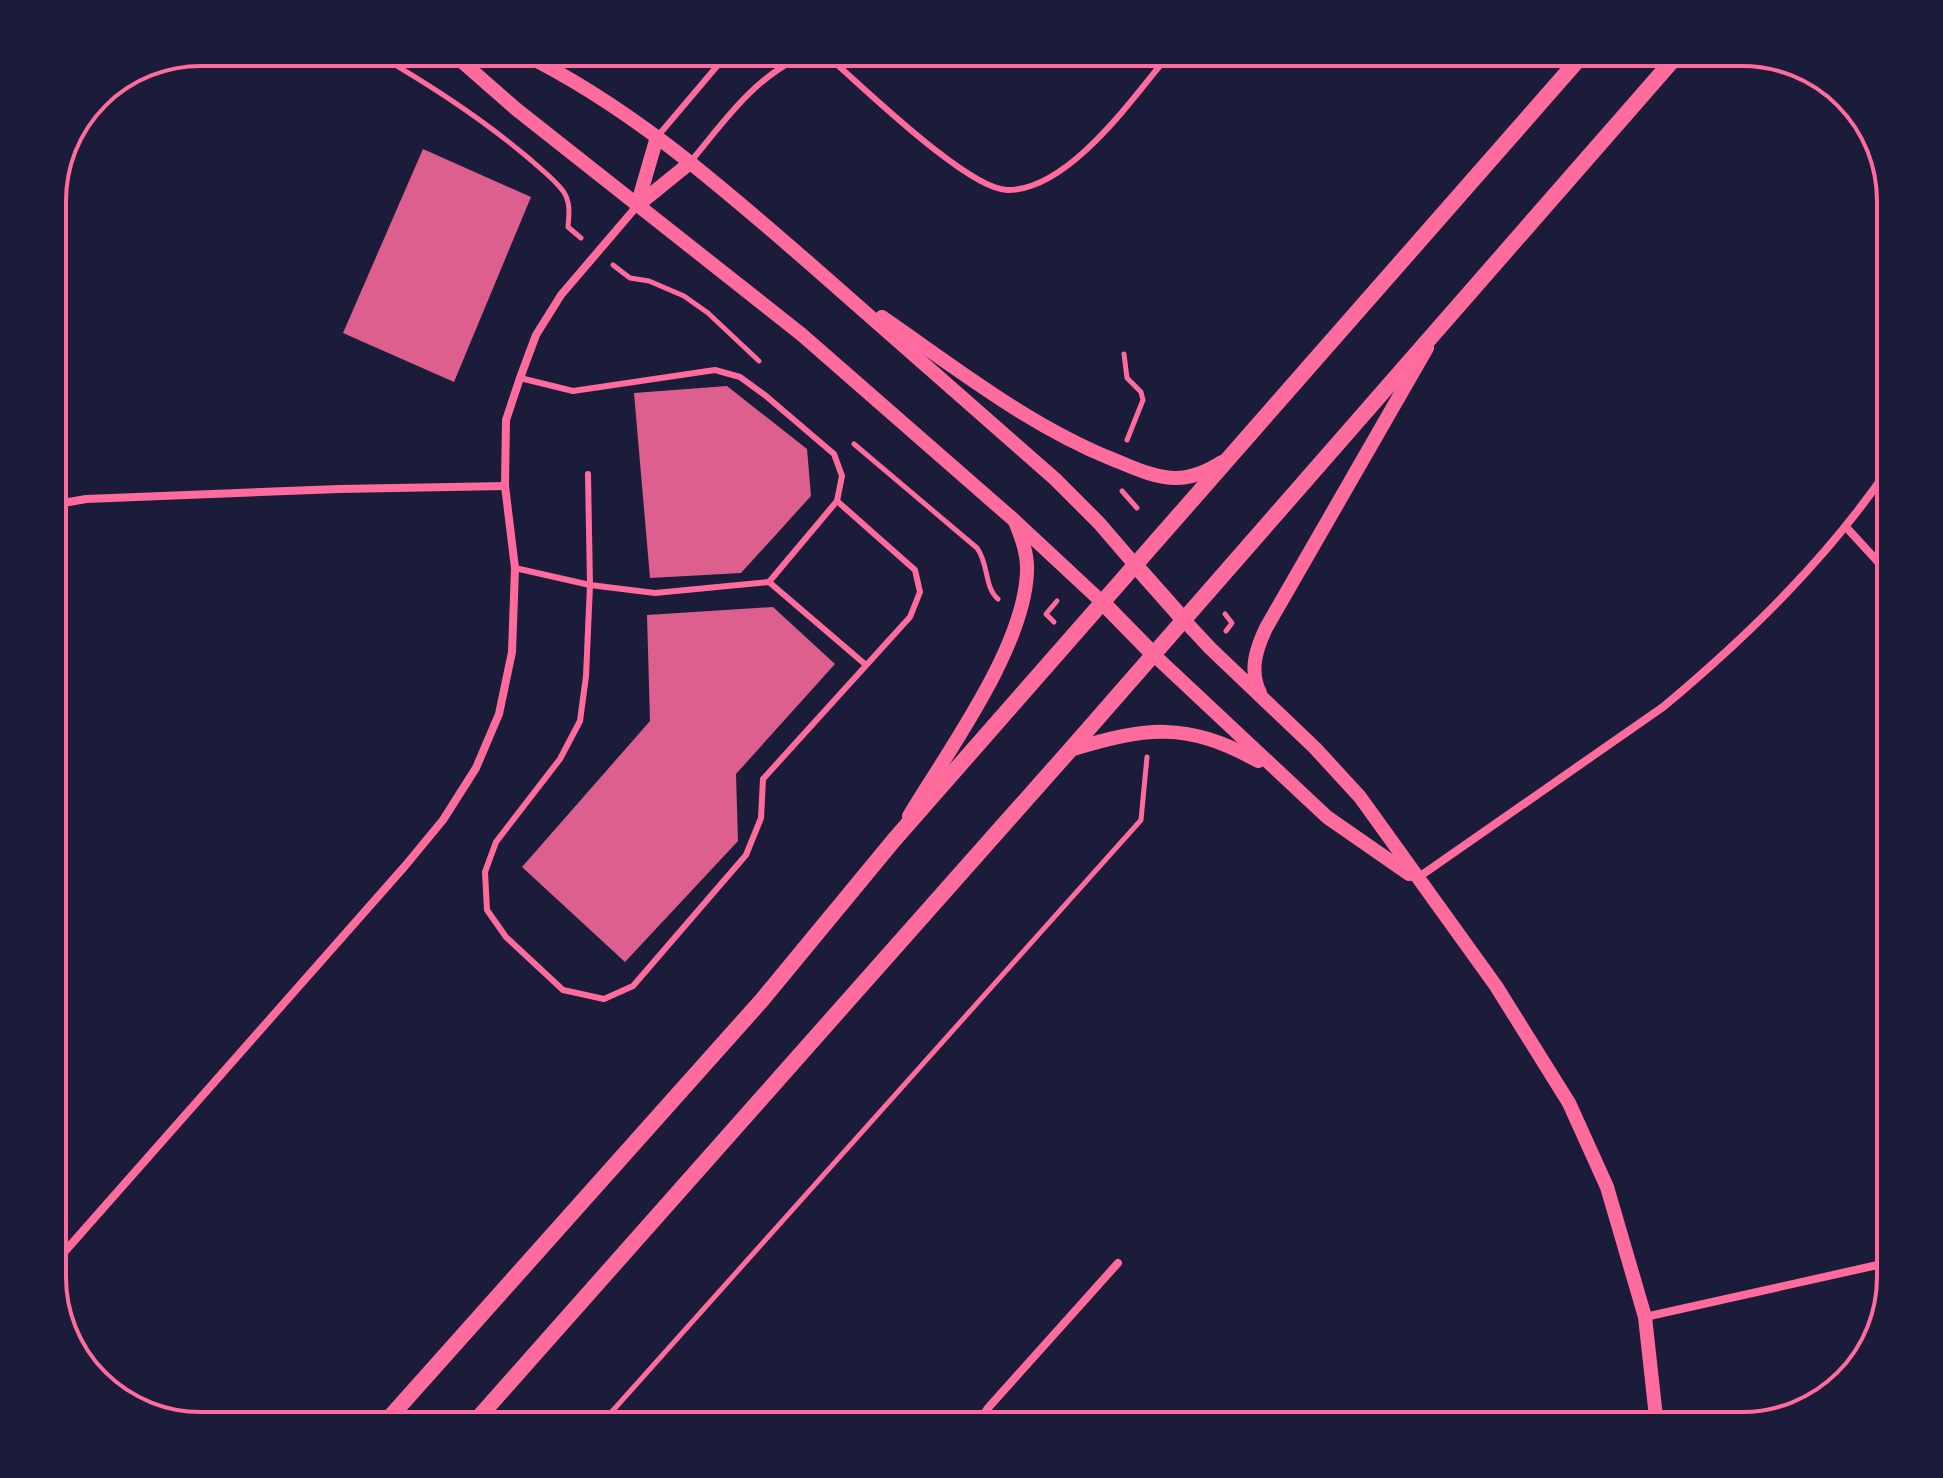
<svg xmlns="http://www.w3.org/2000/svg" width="1943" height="1478" viewBox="0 0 1943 1478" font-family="'DM Sans',sans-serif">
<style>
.building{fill:#dd5f8e}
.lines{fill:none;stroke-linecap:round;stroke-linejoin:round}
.path{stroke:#ff6b9d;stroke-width:5}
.service{stroke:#ff6b9d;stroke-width:6}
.minor{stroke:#ff6b9d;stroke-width:8}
.tertiary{stroke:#ff6b9d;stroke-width:14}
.secondary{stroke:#ff6b9d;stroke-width:16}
.rim{fill:none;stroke:#ff6b9d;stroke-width:4}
</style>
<rect width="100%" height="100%" fill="#1b1b3a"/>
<g class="building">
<path d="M423,149L531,197L454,382L343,333Z"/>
<path d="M727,386L807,449L811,496L741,573L650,578L634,393Z"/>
<path d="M773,607L835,664L736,774L738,841L625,962L522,867L650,721L647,615Z"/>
</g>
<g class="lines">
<g class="path">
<path d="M373,52C429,84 483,119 532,161C542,170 555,180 563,191C571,202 569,215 568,227L581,238"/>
<path d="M613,265L630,278L649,281L684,296L708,313L759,361"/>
<path d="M1124,354L1127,378L1141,392L1143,400L1127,440"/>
<path d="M854,444L977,548C989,564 984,587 998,599"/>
<path d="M1122,491L1137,508"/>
<path d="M1225,614L1232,623L1226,631"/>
<path d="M1054,622L1046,614L1057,601"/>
<path d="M599,1426L1141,820L1147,757"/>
</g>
<g class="service">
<path d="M793,52C810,66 829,66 846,52"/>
<path d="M833,61C865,89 970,191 1008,190C1070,190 1134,96 1171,52"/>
<path d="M657,137L729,52"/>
<path d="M691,161C724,122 752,80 800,57"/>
<path d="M588,474L590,585L586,676L580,721L560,759L496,842L485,872L487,910L506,937L563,990L604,999L633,986L746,855L761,818L763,779L910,617L920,592L915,570L837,501"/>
<path d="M515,568L590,585L655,593L769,582L837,501L842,476L834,454L766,396L740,377L715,370L573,391L520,378"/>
<path d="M769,582L866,665"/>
</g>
<g class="minor">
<path d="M52,505L86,499L339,489L505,486"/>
<path d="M1846,527L1891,576"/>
<path d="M1416,879L1663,707C1749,635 1828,558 1891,465"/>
<path d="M52,1266L405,866L443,820L476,768L499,714L512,652L515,568L505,486L506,420L520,378L536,335L561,295L637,206"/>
<path d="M1645,1317L1891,1262"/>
<path d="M976,1426L988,1408L1118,1263"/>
</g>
<g class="tertiary">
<path d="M451,52L516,109L801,334L1015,521L1103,603"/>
<path d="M519,52C627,104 718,184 808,262C890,334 972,407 1055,479L1099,523L1136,566"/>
<path d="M638,205L691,162"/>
<path d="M637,206L657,137"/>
<path d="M882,317C956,368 1028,425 1112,459C1132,467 1154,478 1176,478C1193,478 1208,471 1222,462"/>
<path d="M1183,619L1210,648L1315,748L1360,797L1496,986L1569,1103L1607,1187L1645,1317L1657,1426"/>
<path d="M1153,654L1327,817L1409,874"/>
<path d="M1260,693C1249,671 1256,649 1266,628L1427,348"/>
<path d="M1070,750C1146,727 1186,721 1258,761"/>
<path d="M909,816C948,751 1024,648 1027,572C1028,555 1022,539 1016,524"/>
</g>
<g class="secondary">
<path d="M1136,566L1183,619"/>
<path d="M1103,603L1153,654"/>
<path d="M382,1426L762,1000L894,840L1585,52"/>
<path d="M471,1426L1070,750L1680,52"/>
</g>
</g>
<path d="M0 0H1943V1478H0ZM201 66H1742A135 135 0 0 1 1877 201V1277A135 135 0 0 1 1742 1412H201A135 135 0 0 1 66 1277V201A135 135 0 0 1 201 66Z" fill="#1b1b3a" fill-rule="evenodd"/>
<path class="rim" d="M201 66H1742A135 135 0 0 1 1877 201V1277A135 135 0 0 1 1742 1412H201A135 135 0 0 1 66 1277V201A135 135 0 0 1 201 66Z"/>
</svg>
